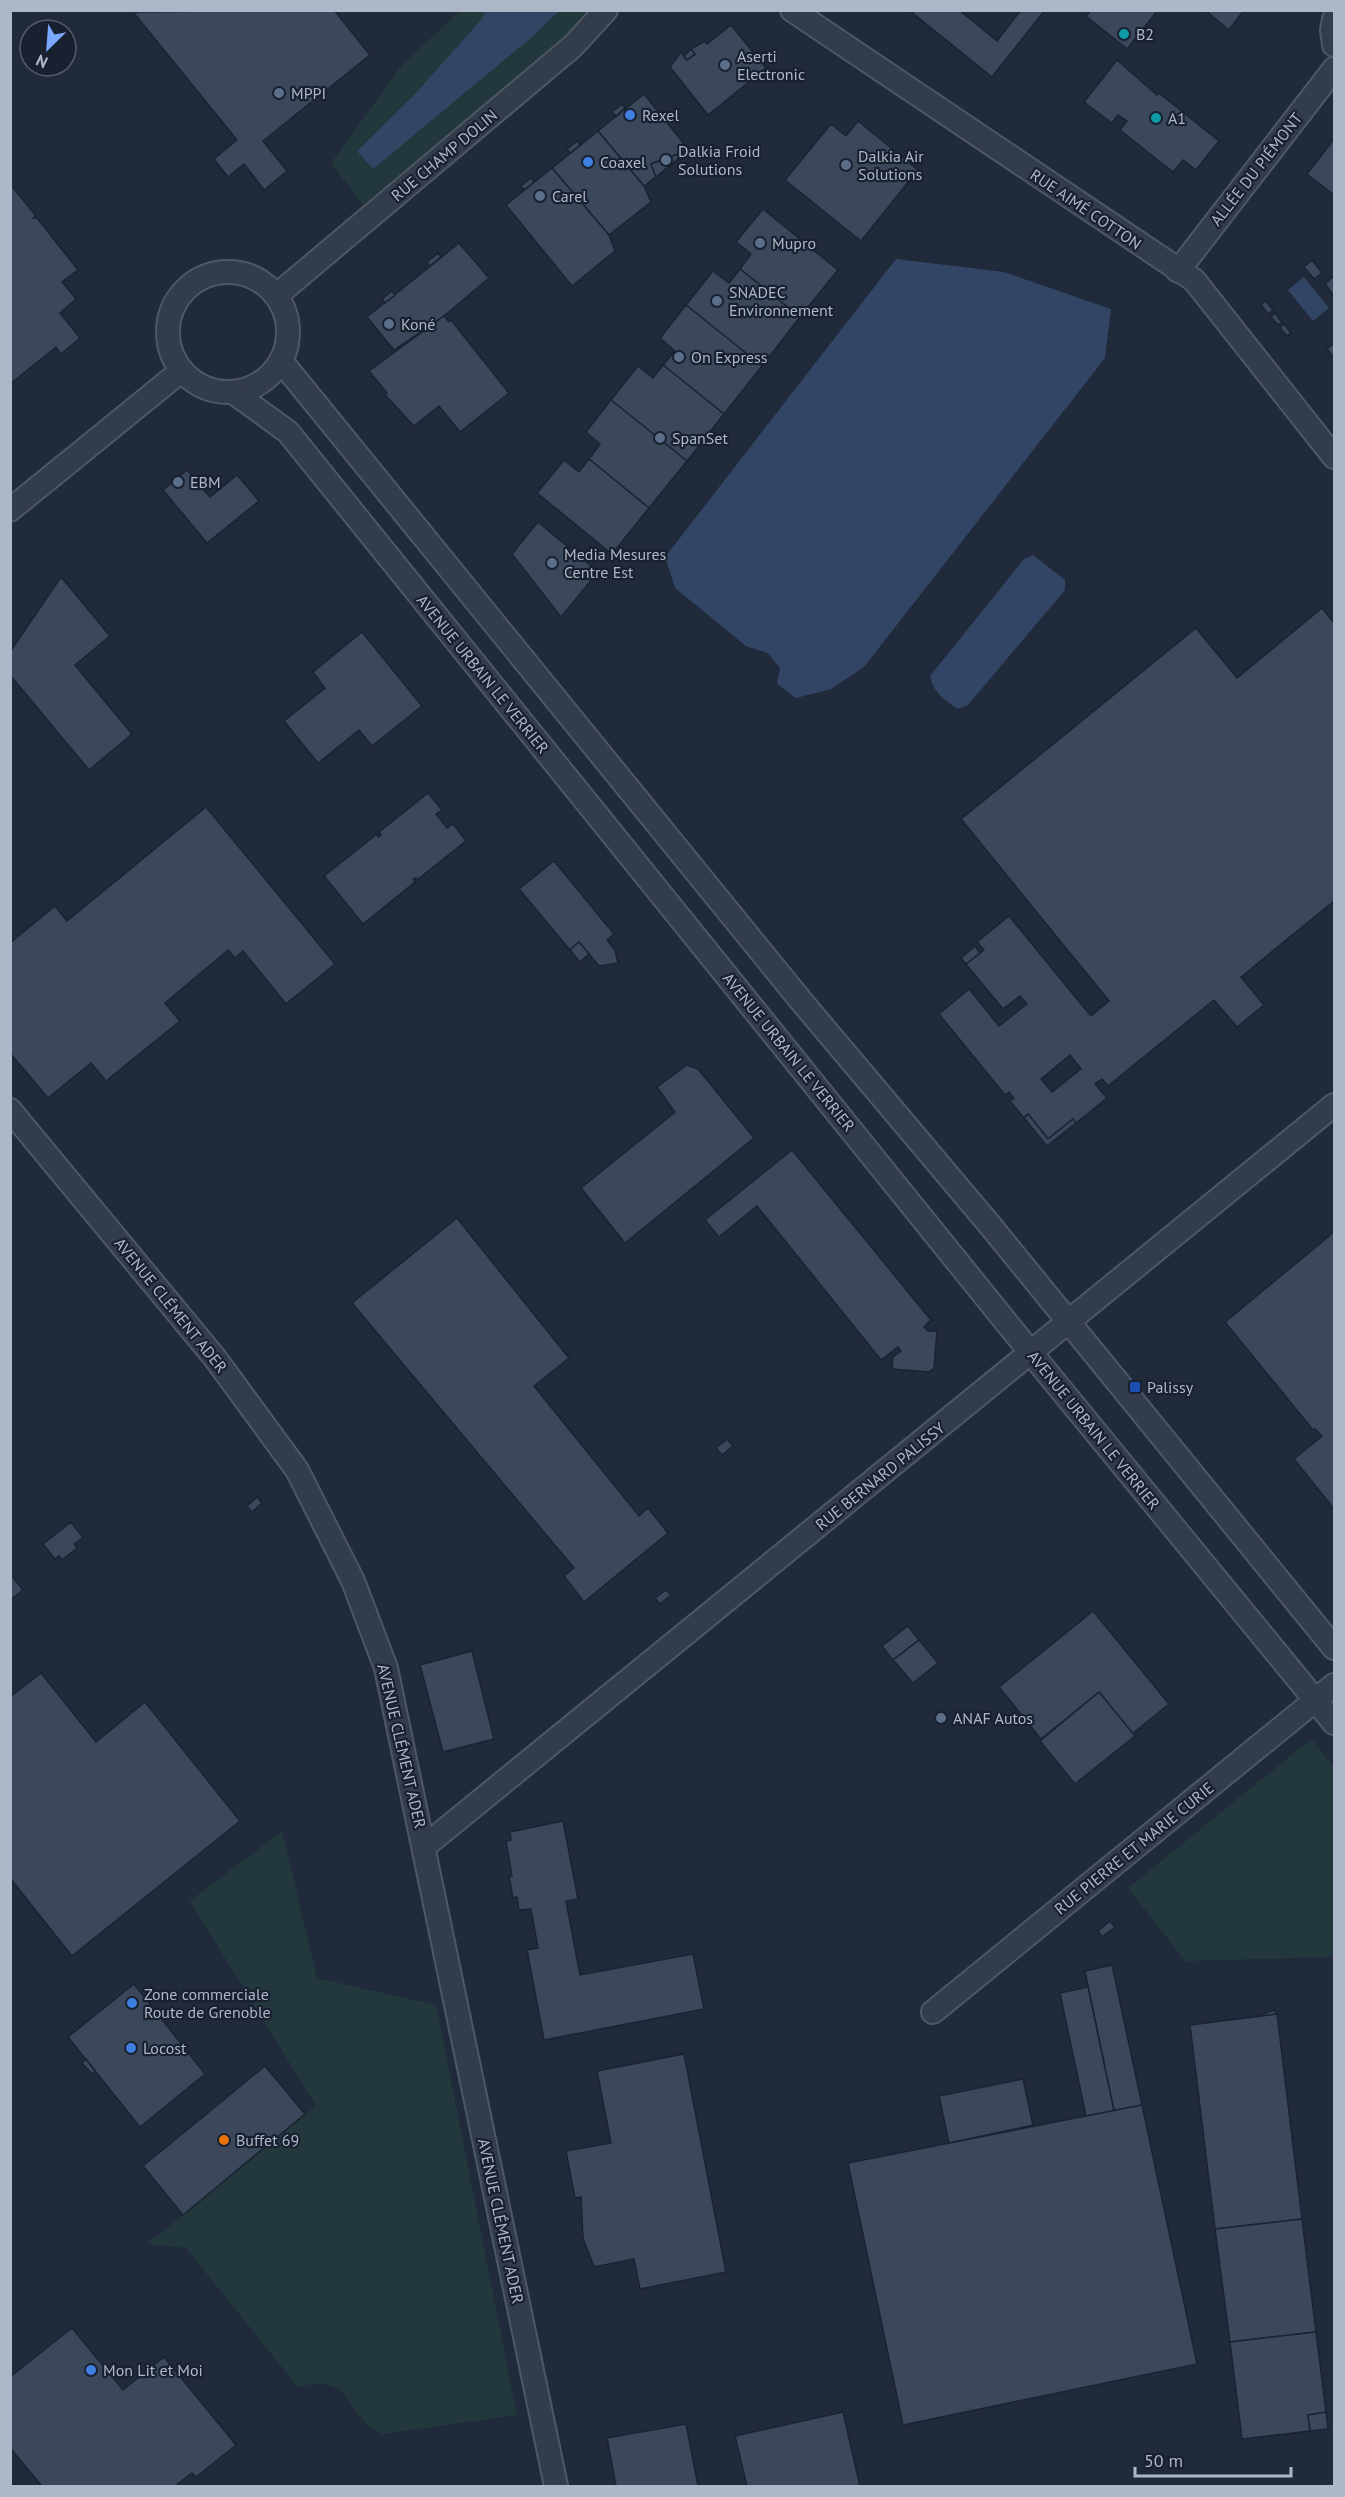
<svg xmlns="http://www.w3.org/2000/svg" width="1345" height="2497" font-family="'PT Sans',sans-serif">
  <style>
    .green { fill: #22383c }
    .water { fill: #324564 }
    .building { fill: #3b485b; stroke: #1b2332; stroke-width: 1.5; fill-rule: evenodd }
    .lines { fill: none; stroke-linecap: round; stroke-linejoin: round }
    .street-casing { stroke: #4e5766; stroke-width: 26 }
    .street { stroke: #333c4b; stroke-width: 22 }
    .culture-dot { fill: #0f9aa8; stroke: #192130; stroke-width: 2 }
    .service-dot { fill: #5c6f8a; stroke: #192130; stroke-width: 2 }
    .shop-dot { fill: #3f7fe0; stroke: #192130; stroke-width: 2 }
    .transit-dot { fill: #1a4fb4; stroke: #192130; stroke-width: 2 }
    .food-dot { fill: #e8710a; stroke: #192130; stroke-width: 2 }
    .labels { text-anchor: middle; stroke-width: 4.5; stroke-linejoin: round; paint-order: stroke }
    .poi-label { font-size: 16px; fill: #aeb7c7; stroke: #192130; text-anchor: start }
    .street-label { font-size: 16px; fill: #aeb7c7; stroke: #192130 }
  </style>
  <rect width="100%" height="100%" fill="#202a3b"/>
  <g class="green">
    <polygon points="460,11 589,11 548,55 363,205 331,163 402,65"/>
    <polygon points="1311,1739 1334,1767 1334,1957 1185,1961 1128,1888"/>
    <path d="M282,1831L317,1978L436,2005L517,2415L383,2434C343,2419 357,2371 298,2387L186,2248L147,2244L316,2106L190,1901Z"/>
  </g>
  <g class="water">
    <polygon points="486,11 559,11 532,37 373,169 357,151 415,94 480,21"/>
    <polygon points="896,259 1004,272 1111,309 1105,358 864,667 831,689 796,698 777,684 780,668 768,653 746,646 675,588 665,557"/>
    <polygon points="1304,277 1329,308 1313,321 1288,290"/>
    <path d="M1033,555L1065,580V590L968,705L958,709C944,700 933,692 930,676L1024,559Z"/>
  </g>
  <g class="building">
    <polygon points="334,10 370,55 263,141 287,171 264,190 244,164 228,177 214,159 237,140 133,12"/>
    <polygon points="909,10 959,10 997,41 1021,10 1045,10 992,77"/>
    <polygon points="1091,10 1158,10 1127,49 1086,16"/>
    <polygon points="1205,10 1244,10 1229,30"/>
    <polygon points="731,25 766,68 708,115 670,67 681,52 687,60 695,54 691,49 705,41 707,44"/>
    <polygon points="691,49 695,54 687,60 684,56"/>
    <polygon points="1117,60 1157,95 1159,93 1219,141 1196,170 1183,160 1173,172 1120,130 1127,121 1118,115 1112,123 1084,102"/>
    <polygon points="644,94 689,150 651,164 656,177 644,186 598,131"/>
    <polygon points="622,104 625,108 616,116 612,112"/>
    <polygon points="858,121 918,170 861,241 785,180 831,124 846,136"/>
    <polygon points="598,131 644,186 651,202 609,235 552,168"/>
    <polygon points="1334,139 1334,195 1307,174"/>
    <polygon points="577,141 580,145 570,153 567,149"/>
    <polygon points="689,150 656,177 651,164"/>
    <polygon points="552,168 609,235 615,251 572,286 506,205"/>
    <polygon points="531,178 534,182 524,190 521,186"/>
    <polygon points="10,184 36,216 33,218 37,218 78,270 62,282 76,299 60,313 80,338 61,354 56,347 10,384"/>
    <polygon points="763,209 838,270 800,317 740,269 751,254 736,242"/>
    <polygon points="459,243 489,278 444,316 394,350 367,317"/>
    <polygon points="438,253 441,257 430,266 427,262"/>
    <polygon points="1312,260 1322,273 1314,279 1304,267"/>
    <polygon points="740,269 800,317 762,366 686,305 713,271 729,283"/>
    <polygon points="1334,276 1334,296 1325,284"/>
    <polygon points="392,291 395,295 385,303 382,299"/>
    <polygon points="1266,301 1273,310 1268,314 1261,305"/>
    <polygon points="686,305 762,366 724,414 663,365 675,351 660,338"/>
    <polygon points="1275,313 1282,322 1278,325 1271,317"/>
    <polygon points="444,316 449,322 451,320 509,393 460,432 439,406 414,426 385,395 387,393 369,371"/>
    <polygon points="1284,324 1291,333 1287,336 1280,328"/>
    <polygon points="1334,343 1334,358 1327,349"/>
    <polygon points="663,365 724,414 687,461 611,400 638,366 653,378"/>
    <polygon points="611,400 687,461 649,508 589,459 600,444 586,432"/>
    <polygon points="589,459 649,508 612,554 537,493 564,460 579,472"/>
    <polygon points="187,470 210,497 237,475 259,501 207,543 163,490"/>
    <polygon points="538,522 598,572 561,617 512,554"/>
    <polygon points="61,577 110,636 75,665 132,734 89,770 10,675 10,652"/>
    <path d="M1322,608L1334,623V901L1241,977L1264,1005L1237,1027L1214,1000L1108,1086L1102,1079L1095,1084L1107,1098L1076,1123L1073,1119L1048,1139L1028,1114L1024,1118L1010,1101L1014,1098L1009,1092L1005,1095L939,1014L969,989L999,1026L1027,1004L1020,996L1003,1009L966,964L984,950L977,942L1009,916L1091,1016L1109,1001L961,819L1196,628L1237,678ZM1070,1055L1081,1069L1052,1092L1041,1079Z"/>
    <polygon points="362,632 422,706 372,746 359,730 318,763 284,721 325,688 313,672"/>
    <polygon points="428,793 442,810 436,814 447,828 453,824 466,841 417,880 416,878 413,879 415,882 363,924 324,876 377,834 378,837 381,835 379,832"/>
    <polygon points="206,807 335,964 286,1004 243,951 235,958 228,950 165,1003 180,1021 106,1081 91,1063 48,1098 10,1053 10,943 55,906 67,921"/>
    <polygon points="554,861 614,934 607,940 615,950 618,963 599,966 579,942 570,950 519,889"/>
    <polygon points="579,942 589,954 580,962 570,950"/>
    <polygon points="975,946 980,953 966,964 961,958"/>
    <polygon points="687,1065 698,1069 754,1138 625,1243 581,1188 675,1112 657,1087"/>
    <polygon points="1028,1114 1048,1139 1073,1119 1076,1123 1047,1146 1024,1118"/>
    <polygon points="792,1150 931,1320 924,1327 928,1331 937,1331 934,1368 929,1372 892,1369 893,1357 901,1351 898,1347 881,1360 757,1206 719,1237 705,1220"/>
    <polygon points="457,1218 569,1358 534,1386 639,1516 648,1508 668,1533 584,1602 564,1576 574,1568 352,1303"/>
    <polygon points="1334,1232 1334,1509 1294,1459 1322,1436 1315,1429 1313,1430 1225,1322"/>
    <polygon points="727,1439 733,1446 722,1455 716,1448"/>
    <polygon points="257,1497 262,1503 252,1512 247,1506"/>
    <polygon points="71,1522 83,1538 74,1544 77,1548 62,1560 59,1556 55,1559 43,1544"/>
    <polygon points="10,1574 23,1590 10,1600"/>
    <polygon points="666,1590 671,1595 660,1604 655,1598"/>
    <polygon points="1093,1611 1169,1704 1132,1734 1099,1692 1041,1739 999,1687"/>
    <polygon points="908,1626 919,1640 893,1660 882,1646"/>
    <polygon points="919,1640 938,1663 913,1683 893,1660"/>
    <polygon points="472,1651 494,1739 443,1752 420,1665"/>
    <polygon points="41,1673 96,1742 145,1702 240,1821 72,1956 10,1878 10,1697"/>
    <polygon points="1099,1692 1135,1736 1075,1784 1040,1741"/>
    <polygon points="563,1821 578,1899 566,1901 580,1975 693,1954 704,2009 544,2040 527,1950 538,1948 531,1909 519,1910 517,1897 513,1898 509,1876 512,1876 506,1841 511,1840 510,1832"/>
    <polygon points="1110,1921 1115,1927 1102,1937 1098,1931"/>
    <polygon points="1112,1965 1142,2105 1114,2111 1085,1971"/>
    <polygon points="134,1984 205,2074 140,2127 68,2037"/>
    <polygon points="1088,1987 1114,2111 1086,2116 1060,1993"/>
    <polygon points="1274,2010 1277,2014 1256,2017"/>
    <polygon points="1277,2014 1302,2219 1215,2229 1190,2025"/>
    <polygon points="684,2054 726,2272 640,2289 634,2259 594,2267 583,2238 581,2197 575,2198 566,2151 611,2143 597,2071"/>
    <polygon points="86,2059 95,2071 92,2074 82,2063"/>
    <polygon points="265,2066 305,2114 183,2215 143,2166"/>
    <polygon points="1023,2079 1033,2125 949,2143 939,2096"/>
    <polygon points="1142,2105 1197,2364 903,2425 848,2163"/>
    <polygon points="1302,2219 1316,2332 1230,2342 1215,2229"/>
    <polygon points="72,2328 123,2390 164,2357 236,2445 196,2477 192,2473 175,2486 42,2486 10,2448 10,2377"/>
    <polygon points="1316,2332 1326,2412 1308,2415 1310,2431 1242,2439 1230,2342"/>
    <polygon points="843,2412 860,2486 747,2486 735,2436"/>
    <polygon points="1326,2412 1328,2429 1310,2431 1308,2415"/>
    <polygon points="686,2424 698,2486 616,2486 607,2438"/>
  </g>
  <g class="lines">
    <defs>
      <g id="street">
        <polyline points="792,10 1194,280 1334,457"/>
        <polyline points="1334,19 1332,30 1334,45"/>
        <polyline points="1178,271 1334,69"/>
        <circle cx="228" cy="332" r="60"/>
        <polyline points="277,295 573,46 606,10"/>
        <polyline points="281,361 802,1002 989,1224 1334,1648"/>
        <polyline points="233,392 288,432 1031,1353 1334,1723"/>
        <polyline points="10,510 181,371"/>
        <polyline points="10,1110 215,1358 297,1470 353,1581 386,1668 556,2486"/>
        <polyline points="425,1846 1334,1105"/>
        <polyline points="933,2012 1334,1685"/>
      </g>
    </defs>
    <use href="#street" class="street-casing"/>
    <use href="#street" class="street"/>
  </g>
  <g class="culture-dot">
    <circle cx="1124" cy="34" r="6"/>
    <circle cx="1156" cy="118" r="6"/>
  </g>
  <g class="service-dot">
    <circle cx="725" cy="65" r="6"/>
    <circle cx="279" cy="93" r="6"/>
    <circle cx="666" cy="160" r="6"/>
    <circle cx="846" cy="165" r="6"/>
    <circle cx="540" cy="196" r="6"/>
    <circle cx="760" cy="243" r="6"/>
    <circle cx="717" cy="301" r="6"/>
    <circle cx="389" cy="324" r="6"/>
    <circle cx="679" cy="357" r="6"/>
    <circle cx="660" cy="438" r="6"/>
    <circle cx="178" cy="482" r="6"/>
    <circle cx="552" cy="563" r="6"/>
    <circle cx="941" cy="1718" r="6"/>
  </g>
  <g class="shop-dot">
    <circle cx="630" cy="115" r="6"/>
    <circle cx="588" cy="162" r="6"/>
    <circle cx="132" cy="2003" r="6"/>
    <circle cx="131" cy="2048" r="6"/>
    <circle cx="91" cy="2370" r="6"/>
  </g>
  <rect class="transit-dot" x="1129" y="1381" width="12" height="12" rx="3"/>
  <circle class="food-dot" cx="224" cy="2140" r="6"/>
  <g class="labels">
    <g class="poi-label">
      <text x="1136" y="40">B2</text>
      <text x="737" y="62">Aserti<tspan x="737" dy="18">Electronic</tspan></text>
      <text x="291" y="99">MPPI</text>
      <text x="642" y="121">Rexel</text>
      <text x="1168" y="124">A1</text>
      <text x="678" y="157">Dalkia Froid<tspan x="678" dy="18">Solutions</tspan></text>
      <text x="858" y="162">Dalkia Air<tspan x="858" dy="18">Solutions</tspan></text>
      <text x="600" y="168">Coaxel</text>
      <text x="552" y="202">Carel</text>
      <text x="772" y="249">Mupro</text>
      <text x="729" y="298">SNADEC<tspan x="729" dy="18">Environnement</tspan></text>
      <text x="401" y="330">Koné</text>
      <text x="691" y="363">On Express</text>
      <text x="672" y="444">SpanSet</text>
      <text x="190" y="488">EBM</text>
      <text x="564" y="560">Media Mesures<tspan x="564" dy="18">Centre Est</tspan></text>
      <text x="1147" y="1393">Palissy</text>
      <text x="953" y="1724">ANAF Autos</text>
      <text x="144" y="2000">Zone commerciale<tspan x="144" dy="18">Route de Grenoble</tspan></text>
      <text x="143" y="2054">Locost</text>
      <text x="236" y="2146">Buffet 69</text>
      <text x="103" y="2376">Mon Lit et Moi</text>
    </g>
    <g class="street-label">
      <text transform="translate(444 155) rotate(-40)" y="6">RUE CHAMP DOLIN</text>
      <text transform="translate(1256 169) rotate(-52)" y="6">ALLÉE DU PIÉMONT</text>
      <text transform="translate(1086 209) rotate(34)" y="6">RUE AIMÉ COTTON</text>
      <text transform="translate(483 674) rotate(51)" y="6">AVENUE URBAIN LE VERRIER</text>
      <text transform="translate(789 1052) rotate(51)" y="6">AVENUE URBAIN LE VERRIER</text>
      <text transform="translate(171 1305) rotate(51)" y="6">AVENUE CLÉMENT ADER</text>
      <text transform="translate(1094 1430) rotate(51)" y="6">AVENUE URBAIN LE VERRIER</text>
      <text transform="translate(880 1476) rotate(-39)" y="6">RUE BERNARD PALISSY</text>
      <text transform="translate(402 1746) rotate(77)" y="6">AVENUE CLÉMENT ADER</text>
      <text transform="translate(1134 1848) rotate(-39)" y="6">RUE PIERRE ET MARIE CURIE</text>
      <text transform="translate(501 2221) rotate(78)" y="6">AVENUE CLÉMENT ADER</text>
    </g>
  </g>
  <rect width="1345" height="2497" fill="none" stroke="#aeb7c7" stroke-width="24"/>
  <g transform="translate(48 48) rotate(205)"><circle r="28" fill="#192130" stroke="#555d6c" stroke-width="1.5"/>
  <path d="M0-4.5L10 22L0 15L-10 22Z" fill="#7ba8ff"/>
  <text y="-9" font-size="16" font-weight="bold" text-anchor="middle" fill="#aeb7c7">N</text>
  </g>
  <path d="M1135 2467v9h156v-9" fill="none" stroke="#aeb7c7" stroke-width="3"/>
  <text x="1144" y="2467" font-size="18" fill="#aeb7c7" stroke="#192130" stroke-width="4.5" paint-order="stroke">50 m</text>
</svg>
